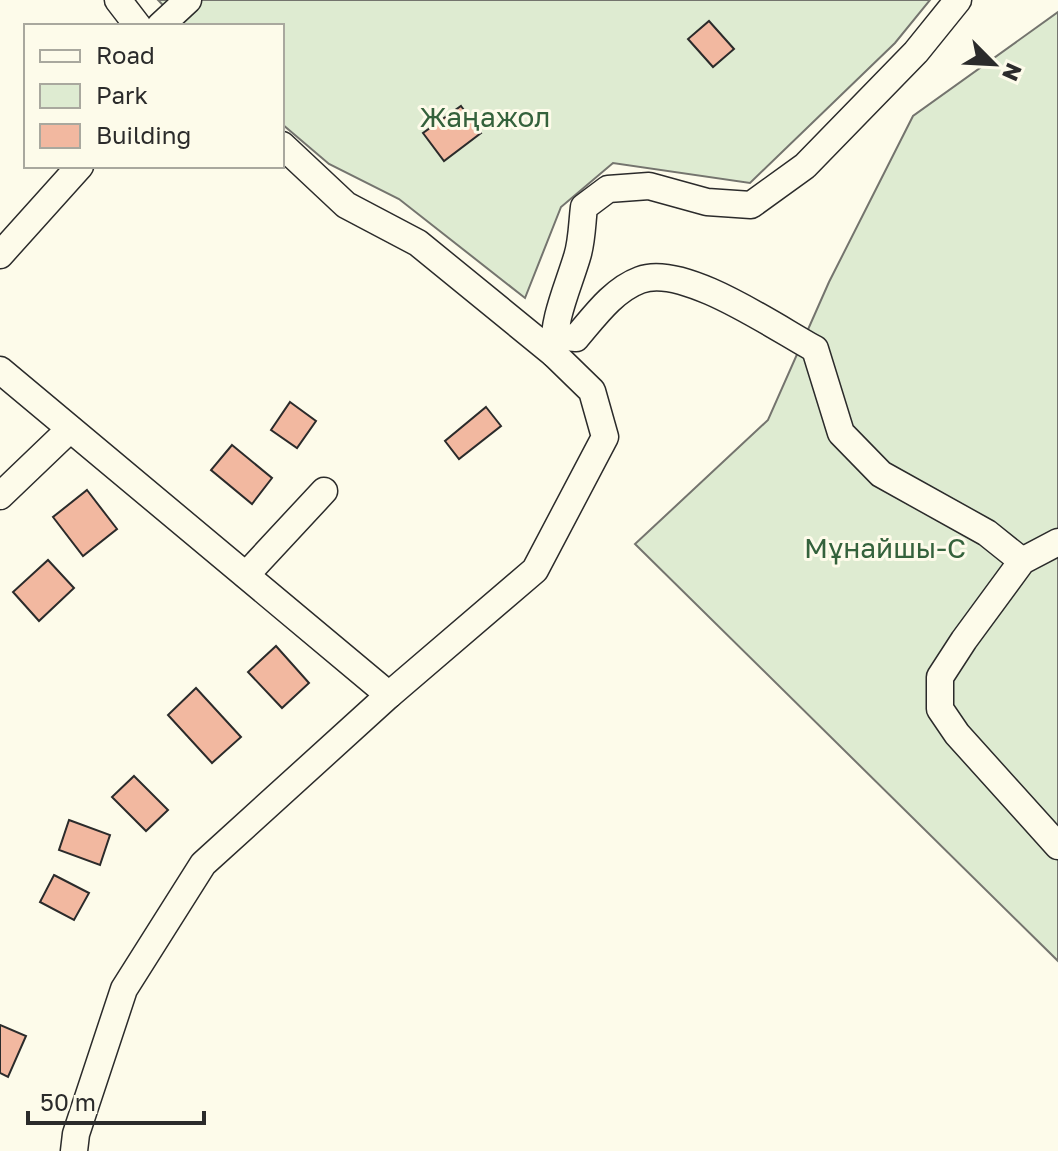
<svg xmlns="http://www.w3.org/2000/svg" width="1058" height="1151" font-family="'Golos Text',sans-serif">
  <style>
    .green { fill: #deebd1; stroke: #74746e; stroke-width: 2 }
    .building { fill: #f2b8a0; stroke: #2b2b2b; stroke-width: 2 }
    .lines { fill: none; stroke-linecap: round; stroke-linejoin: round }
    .minor-casing { stroke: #2b2b2b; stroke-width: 29 }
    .minor { stroke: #fdfbea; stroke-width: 26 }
    .labels { text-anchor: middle; stroke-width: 6; stroke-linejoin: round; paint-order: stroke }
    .park-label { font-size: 28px; fill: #34623c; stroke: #fdfbea }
  </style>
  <rect width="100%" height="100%" fill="#fdfbea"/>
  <g class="green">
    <polygon points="158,0 930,0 895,43 750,183 613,163 561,207 525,298 399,199 329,164 282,124 282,26 183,26"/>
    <polygon points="1058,12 1058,961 635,544 768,420 829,282 913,116"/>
  </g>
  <g class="building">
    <polygon points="709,21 734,49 713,67 688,39"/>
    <polygon points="461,106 481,133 444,161 423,133"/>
    <polygon points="290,402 316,421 297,448 271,430"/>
    <polygon points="486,407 501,426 459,459 445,441"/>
    <polygon points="232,445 272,478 252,504 211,470"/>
    <polygon points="87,490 117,529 83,556 53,517"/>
    <polygon points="48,560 74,588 39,621 13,592"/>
    <polygon points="276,646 309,683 282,708 248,672"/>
    <polygon points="196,688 241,737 212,763 168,715"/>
    <polygon points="134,776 168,810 146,831 112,797"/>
    <polygon points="69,820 110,835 100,865 59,850"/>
    <polygon points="54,875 89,893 74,920 40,902"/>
    <polygon points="0,1025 26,1036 8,1077 0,1073"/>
  </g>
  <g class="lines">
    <defs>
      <g id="minor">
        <polyline points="118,0 138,26"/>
        <polyline points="160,26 188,0"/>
        <polyline points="0,255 80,166"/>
        <path d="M553,336L576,338C594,317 613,290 640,280C683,263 776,328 815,349L841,433L881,474L987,533L1022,561"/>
        <path d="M554,354C553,318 567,290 577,257C582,242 582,223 584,207L608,189L649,186L707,202L751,205L805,166L916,52L958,0"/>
        <polyline points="0,370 389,695"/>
        <polyline points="0,496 70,429"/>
        <polyline points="1058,542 1022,561 964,640 940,677 940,709 957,734 1058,846"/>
        <polyline points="246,575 324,491"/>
        <polyline points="74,1151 76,1134 124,989 203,864 389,695 535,570 605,437 592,391 554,354 418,243 346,205 282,145"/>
      </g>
    </defs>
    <use href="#minor" class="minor-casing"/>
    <use href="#minor" class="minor"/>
  </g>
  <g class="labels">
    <g class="park-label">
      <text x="485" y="127">Жаңажол</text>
      <text x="885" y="558">Мұнайшы-С</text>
    </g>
  </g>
  <rect x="24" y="24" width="260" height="144" fill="#fdfbea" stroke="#a9a89e" stroke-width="2"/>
  <rect x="40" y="50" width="40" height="12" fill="#fdfbea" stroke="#a9a89e" stroke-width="2"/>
  <text x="96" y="64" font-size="24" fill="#2b2b2b">Road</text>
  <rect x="40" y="84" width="40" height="24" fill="#deebd1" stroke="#a9a89e" stroke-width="2"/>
  <text x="96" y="104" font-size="24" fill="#2b2b2b">Park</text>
  <rect x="40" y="124" width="40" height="24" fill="#f2b8a0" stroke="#a9a89e" stroke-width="2"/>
  <text x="96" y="144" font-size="24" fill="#2b2b2b">Building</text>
  <g transform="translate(994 64) rotate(114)" stroke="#fdfbea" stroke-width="6" paint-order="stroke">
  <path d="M0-6L14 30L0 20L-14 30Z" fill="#2b2b2b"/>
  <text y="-12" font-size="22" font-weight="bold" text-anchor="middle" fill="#2b2b2b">N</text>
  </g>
  <path d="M28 1111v12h176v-12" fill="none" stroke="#2b2b2b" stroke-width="4"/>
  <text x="40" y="1111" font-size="24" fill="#2b2b2b" stroke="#fdfbea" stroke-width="6" paint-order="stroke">50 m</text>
</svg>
